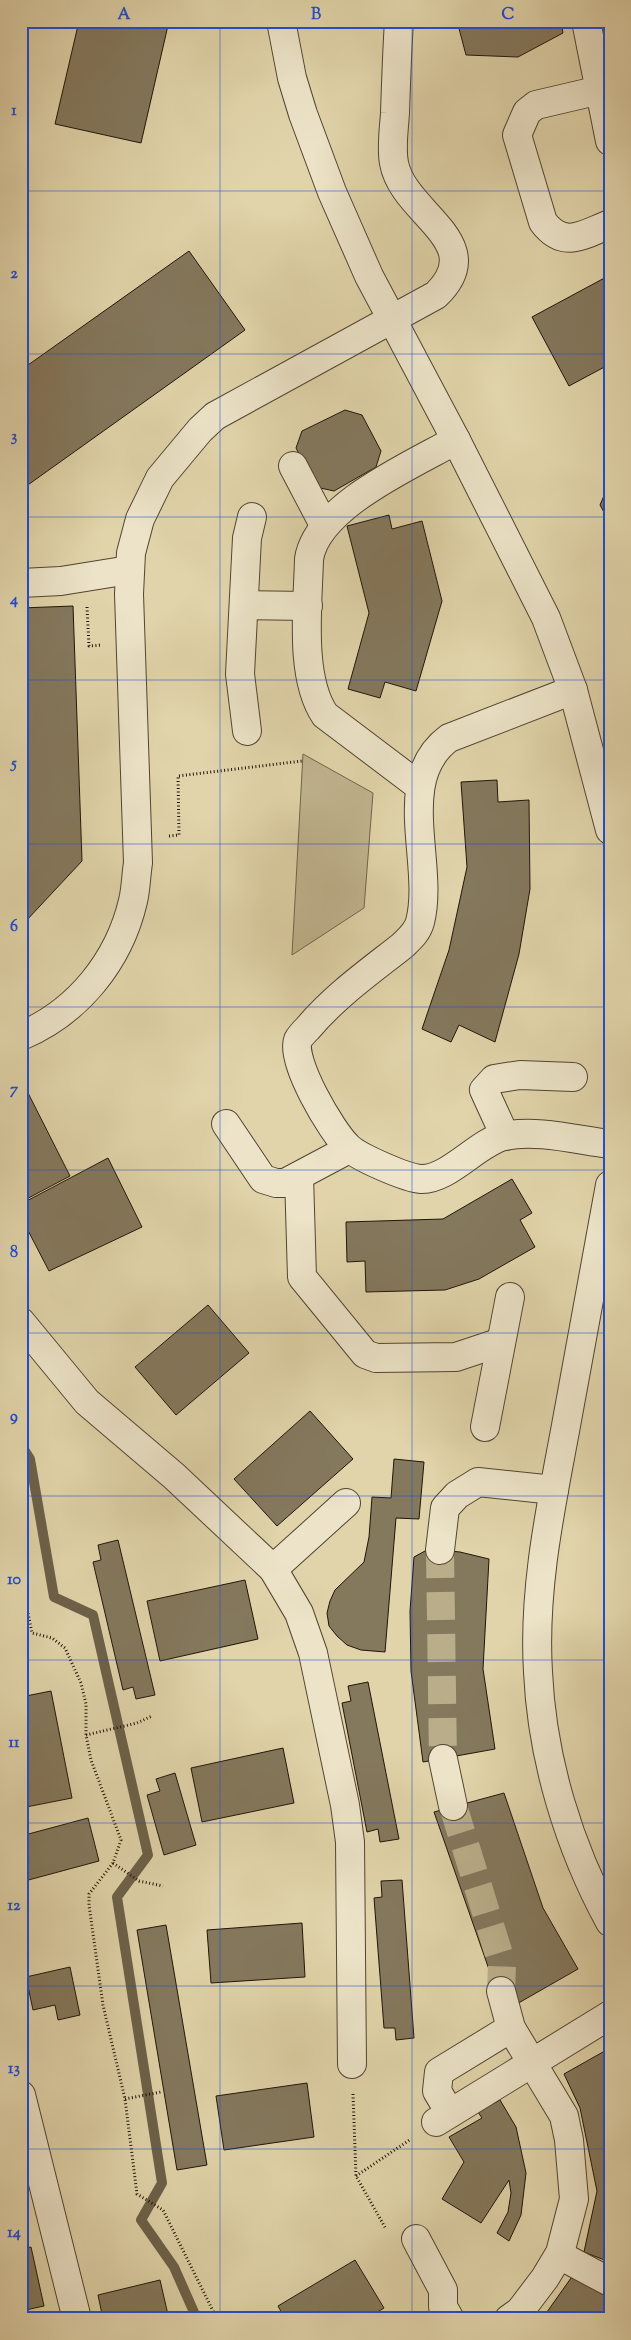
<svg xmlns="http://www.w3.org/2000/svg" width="631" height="2340" font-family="'Sorts Mill Goudy',serif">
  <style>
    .green { fill: #c0b48f; stroke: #70644c }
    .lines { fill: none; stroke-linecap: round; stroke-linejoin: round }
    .stream { stroke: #6c6149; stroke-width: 10 }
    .building { fill: #84785d; stroke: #201509 }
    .minor-tunnel { stroke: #baae8a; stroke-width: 28; stroke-dasharray: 28 14; stroke-linecap: butt }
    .minor-casing { stroke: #504531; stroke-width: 30 }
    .path { stroke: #201509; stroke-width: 3; stroke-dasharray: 1 2.5; stroke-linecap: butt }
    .minor { stroke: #ece3c8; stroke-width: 28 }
    .grid { fill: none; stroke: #1d4ed8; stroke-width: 1; stroke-opacity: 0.55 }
    .neatline { fill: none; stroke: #1d4ed8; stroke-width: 2 }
    .grid-label { font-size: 16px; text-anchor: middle; font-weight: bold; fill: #1d4ed8 }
  </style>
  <rect width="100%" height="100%" fill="#e1d4aa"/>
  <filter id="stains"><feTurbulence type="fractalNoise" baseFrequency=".004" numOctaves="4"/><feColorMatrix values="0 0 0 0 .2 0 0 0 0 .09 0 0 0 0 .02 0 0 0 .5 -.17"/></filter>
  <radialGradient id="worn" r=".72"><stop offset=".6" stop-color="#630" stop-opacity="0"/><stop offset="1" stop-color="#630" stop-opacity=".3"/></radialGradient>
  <polygon class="green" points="303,754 373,793 364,908 292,955"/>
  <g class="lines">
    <polyline class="stream" points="21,1445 30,1459 54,1597 93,1615 148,1855 117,1897 162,2183 141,2220 174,2267 197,2319"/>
  </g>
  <g class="building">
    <polygon points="79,21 169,21 141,143 55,124"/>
    <polygon points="457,21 561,21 563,33 518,57 466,55"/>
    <polygon points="189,251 245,330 25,487 21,486 21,370"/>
    <polygon points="610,275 610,364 569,386 532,317"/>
    <polygon points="345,410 362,415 381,451 376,467 334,491 316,487 296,448 302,431"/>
    <polygon points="610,489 610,523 600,505 606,491"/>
    <polygon points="389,515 392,529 422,521 442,601 416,691 385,682 380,698 348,689 369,613 347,526"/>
    <polygon points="73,606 82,861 25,922 21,923 21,608"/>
    <polygon points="497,780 498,802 529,800 530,889 519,954 495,1042 459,1025 451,1042 422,1029 449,950 467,867 461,782"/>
    <polygon points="24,1085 70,1176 21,1202 21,1086"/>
    <polygon points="108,1158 142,1227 49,1271 21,1217 21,1204"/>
    <polygon points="512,1179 532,1213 520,1220 535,1247 479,1279 445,1290 366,1292 365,1261 347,1262 346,1222 443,1219"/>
    <polygon points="208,1305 249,1353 176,1415 135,1367"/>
    <polygon points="310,1411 353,1459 277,1526 234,1479"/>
    <polygon points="394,1459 424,1462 419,1519 396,1518 385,1652 361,1650 347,1645 337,1636 329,1626 327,1613 330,1601 335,1590 364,1562 369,1537 372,1497 391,1498"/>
    <polygon points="118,1540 155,1695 136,1699 133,1687 123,1690 93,1562 101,1560 98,1545"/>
    <polygon points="440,1550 460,1552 489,1559 483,1669 495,1749 423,1762 411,1671 410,1611 414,1557 425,1551"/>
    <polygon points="245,1580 258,1639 160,1661 147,1601"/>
    <polygon points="368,1682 399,1839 380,1842 378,1829 367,1832 342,1703 351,1701 348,1686"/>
    <polygon points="51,1691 72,1798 21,1808 21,1697"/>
    <polygon points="283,1748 294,1803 202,1822 191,1768"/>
    <polygon points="175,1773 196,1845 164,1855 147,1795 160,1791 156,1779"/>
    <polygon points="504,1793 543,1908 578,1969 515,2005 509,2004 492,1978 434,1812"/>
    <polygon points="88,1818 99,1861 21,1882 21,1836"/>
    <polygon points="402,1880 414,2038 396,2040 395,2028 384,2028 374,1898 382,1897 381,1881"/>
    <polygon points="302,1923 305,1977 211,1983 207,1930"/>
    <polygon points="166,1925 207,2165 177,2170 137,1930"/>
    <polygon points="70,1967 80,2015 58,2020 55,2005 33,2010 26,1977"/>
    <polygon points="610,2048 610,2319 542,2319 576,2271 595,2286 607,2261 584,2252 597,2191 580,2108 564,2074"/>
    <polygon points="307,2083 314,2137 224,2150 216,2096"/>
    <polygon points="500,2100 516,2127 526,2173 521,2215 509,2241 497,2233 508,2212 511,2193 509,2180 481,2223 442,2199 464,2162 449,2137 482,2118 478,2112"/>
    <polygon points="31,2247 44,2306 21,2311 21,2249"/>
    <polygon points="355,2260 384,2308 366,2319 285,2319 278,2306"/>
    <polygon points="160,2280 169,2319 103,2319 98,2295"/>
  </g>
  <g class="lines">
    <g class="minor-tunnel">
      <polyline points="440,1550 443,1759"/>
      <polyline points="453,1806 502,1964 501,1991"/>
    </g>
    <defs>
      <g id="minor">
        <polyline points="281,21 292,78 303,114 332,192 369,276 456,440 546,618 573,690 610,830"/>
        <polyline points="586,21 610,141"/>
        <path d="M600,90L536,105L527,112L517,135L543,222C564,250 584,234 610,224"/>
        <polyline points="293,466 324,525"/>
        <polyline points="21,583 61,581 129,570"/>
        <polyline points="244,605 308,606"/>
        <path d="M573,690L449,738C393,779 435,864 420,922C417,933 409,939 402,946C369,972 335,996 308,1028C305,1031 300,1036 298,1040C290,1061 332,1132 348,1147C358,1157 406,1178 421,1179C448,1180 477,1143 504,1136C537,1129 577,1140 610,1144"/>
        <polyline points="247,731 240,674 247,538 252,517"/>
        <path d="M419,786L325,715C299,677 308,604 309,559C317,506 412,465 456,440"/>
        <path d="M21,1036C78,1012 119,961 133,901C136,889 136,875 138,863L129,594L131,553L140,519L160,478L200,430L215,416L436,295C491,242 403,214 394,163C391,148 394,129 395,113C396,83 397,52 399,21"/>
        <polyline points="226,1124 263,1179 276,1183 285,1183 349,1149"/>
        <polyline points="505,1136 484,1090 494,1079 520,1075 573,1077"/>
        <polyline points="299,1176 302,1277 365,1354 376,1358 456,1357 501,1342"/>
        <path d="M610,1185C595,1267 580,1349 565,1431C550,1511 533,1591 538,1672C542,1759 569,1847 610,1922"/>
        <polyline points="21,1322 87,1402 174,1476 273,1569 299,1613 313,1653 345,1805 350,1842 352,2064"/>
        <polyline points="485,1427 510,1297"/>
        <polyline points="440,1550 445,1508 457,1495 478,1482 554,1490"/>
        <polyline points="273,1569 346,1503"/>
        <polyline points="443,1759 453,1806"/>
        <polyline points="501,1991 511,2028 564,2116 569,2140 574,2199 560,2253 545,2278 520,2311 509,2319"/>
        <polyline points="21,2095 77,2319"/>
        <polyline points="450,2113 437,2091 439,2072 511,2028"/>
        <polyline points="436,2122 610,2015"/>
        <polyline points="416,2239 443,2290 443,2307 450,2319"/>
        <polyline points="563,2257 610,2282"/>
      </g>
    </defs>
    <use href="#minor" class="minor-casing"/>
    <g class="path">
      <polyline points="87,607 89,646 101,645"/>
      <polyline points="169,836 179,835 178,776 302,761"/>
      <polyline points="21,1579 32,1633 52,1638 65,1648 81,1683 86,1704 86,1735 91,1760 121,1840 113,1863 89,1894 89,1905 103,2005 125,2099 137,2194 163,2210 217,2319"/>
      <polyline points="86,1735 137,1723 152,1716"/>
      <polyline points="113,1863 139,1881 163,1886"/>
      <polyline points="353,2094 356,2176 386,2229"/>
      <polyline points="125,2099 161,2092"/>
      <polyline points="356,2176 411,2139"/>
    </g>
    <use href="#minor" class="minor"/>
  </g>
  <path class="grid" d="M220,21V2319M412,21V2319M21,191H610M21,354H610M21,517H610M21,680H610M21,844H610M21,1007H610M21,1170H610M21,1333H610M21,1496H610M21,1660H610M21,1823H610M21,1986H610M21,2149H610"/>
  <rect width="631" height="2340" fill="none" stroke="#e1d4aa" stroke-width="55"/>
  <rect x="28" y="28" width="576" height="2284" class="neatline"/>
  <g class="grid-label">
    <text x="124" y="19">A</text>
    <text x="316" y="19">B</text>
    <text x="508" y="19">C</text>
    <text x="14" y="115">1</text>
    <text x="14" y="278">2</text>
    <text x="14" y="441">3</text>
    <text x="14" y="604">4</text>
    <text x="14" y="768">5</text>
    <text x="14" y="931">6</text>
    <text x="14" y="1094">7</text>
    <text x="14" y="1257">8</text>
    <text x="14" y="1421">9</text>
    <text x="14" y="1584">10</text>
    <text x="14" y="1747">11</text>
    <text x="14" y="1910">12</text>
    <text x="14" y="2073">13</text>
    <text x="14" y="2237">14</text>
  </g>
  <rect width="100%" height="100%" filter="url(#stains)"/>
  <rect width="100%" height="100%" fill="url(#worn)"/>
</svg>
